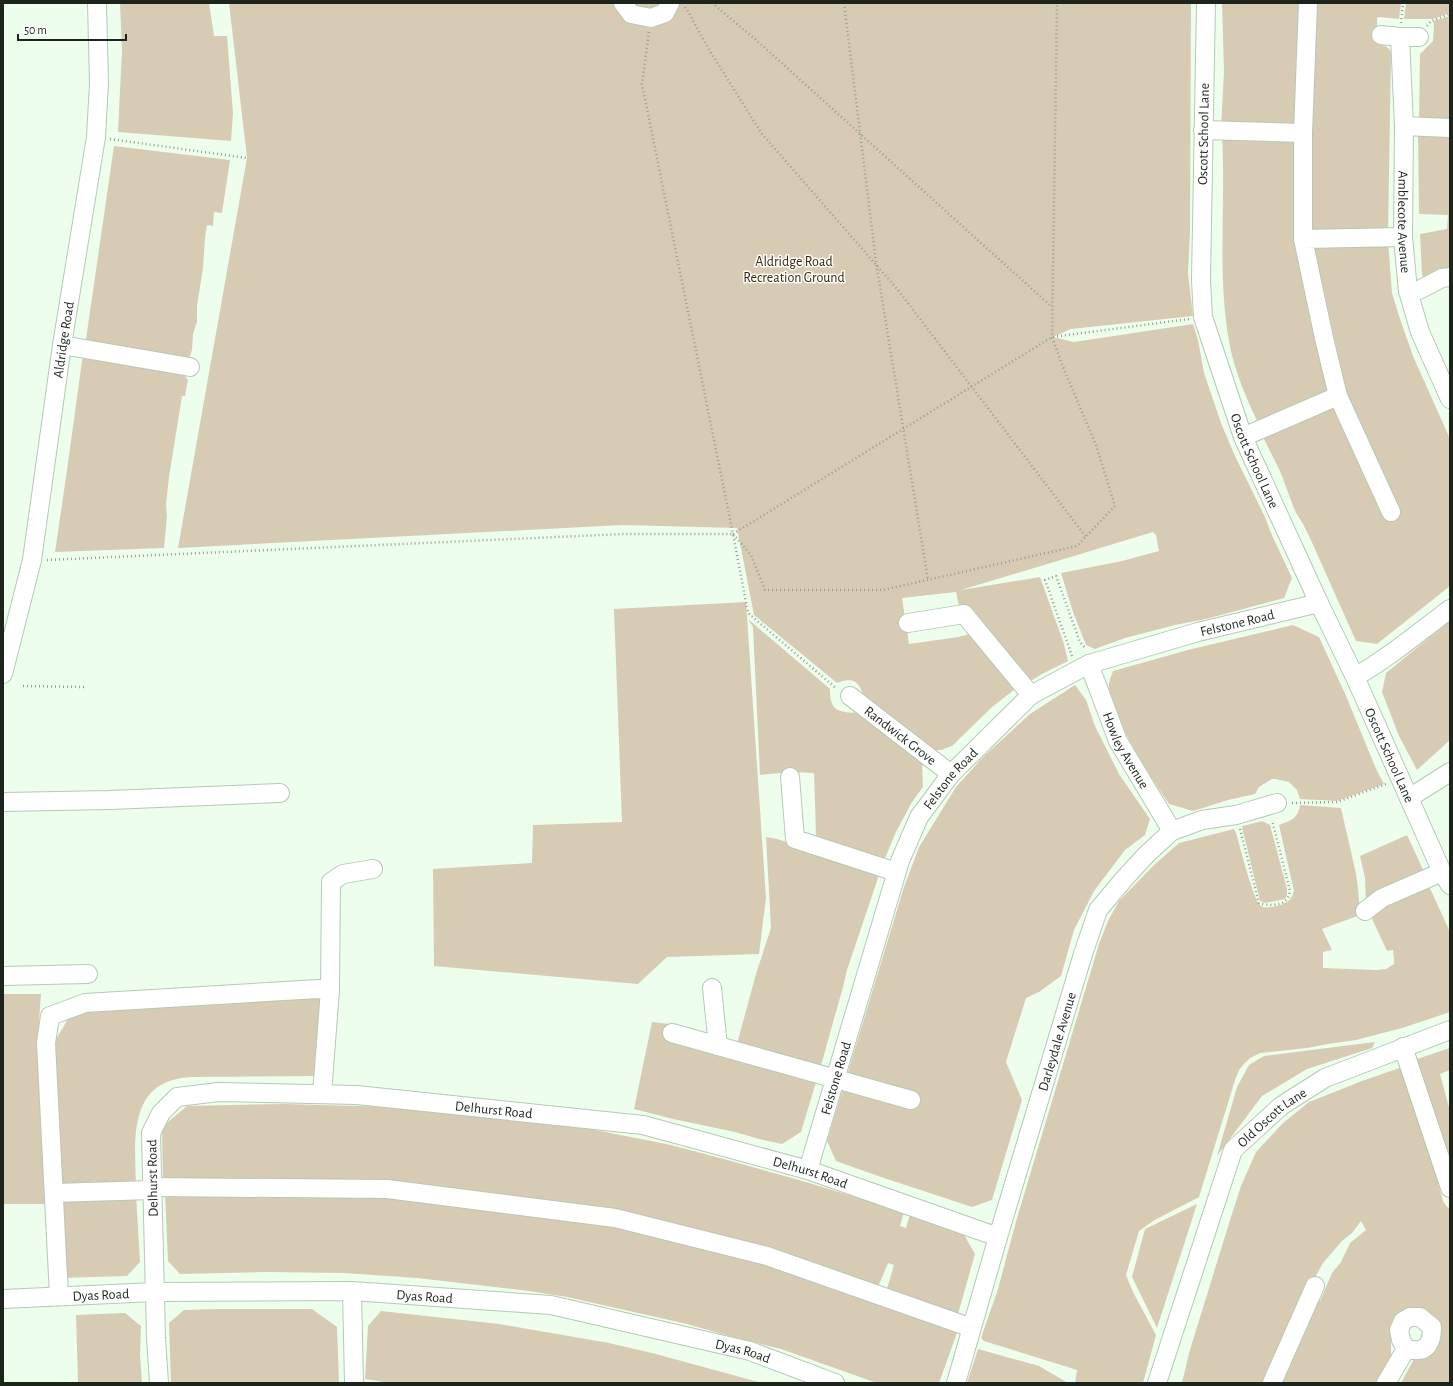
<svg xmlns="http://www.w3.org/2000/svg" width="1453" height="1386" font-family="'Alegreya Sans',sans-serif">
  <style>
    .green { fill: #d8cbb4 }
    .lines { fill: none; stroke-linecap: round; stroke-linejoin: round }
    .minor-casing { stroke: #b5c9b5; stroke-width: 20 }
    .path { stroke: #93a093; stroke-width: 2.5; stroke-dasharray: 1 3; stroke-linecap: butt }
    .minor { stroke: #fff; stroke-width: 18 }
    .labels { text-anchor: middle; stroke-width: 3; stroke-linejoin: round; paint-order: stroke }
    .street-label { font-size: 14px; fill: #1c241c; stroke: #fff }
    .park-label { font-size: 14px; fill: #38280a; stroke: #fff }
  </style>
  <rect width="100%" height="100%" fill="#edfeed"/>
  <g class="green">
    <polygon points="120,3 209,3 214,36 227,36 233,113 231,141 118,132 122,50"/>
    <path d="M229,3H1191L1190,233L1188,273L1193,316L1071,329L1053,337L1074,342L1193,324L1198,340L1204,373L1221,423L1234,454L1265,517L1271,533L1292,578L1284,598L1206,619L1175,625L1125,638L1095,649L1086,645L1073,612L1061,573L1122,561L1159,551L1156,535L1153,532L961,590L1040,577L1064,644L1068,661L1042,674L1029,682L964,605L959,606L956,592L902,598L909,644L958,637L974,633L1019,686L992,707L952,746L941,750H929L864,701C861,683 855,676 837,683L754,615L737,528L622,525L178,548L247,158Z"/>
    <polygon points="1222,3 1300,3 1299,114 1292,129 1221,128 1224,71"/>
    <path d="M1312,3H1401L1399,19L1379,17L1377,18C1378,27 1375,35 1377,44C1383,45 1388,46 1391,52L1388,234H1309Z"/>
    <polygon points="1406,3 1450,3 1450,13 1433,19 1404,19"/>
    <polygon points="1450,16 1450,125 1419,124 1420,54 1433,41 1434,26 1433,21"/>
    <polygon points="1450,131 1450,272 1424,279 1422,274 1420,234 1447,229 1448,215 1419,214 1418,132"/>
    <path d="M1222,135H1293L1330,390L1260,427C1247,400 1234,371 1229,341C1217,273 1226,204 1222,135Z"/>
    <polygon points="114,146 230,160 222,213 214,212 213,226 207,225 205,238 203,268 197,306 197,322 193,334 192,350 188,361 85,346"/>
    <polygon points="1388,240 1392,293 1400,319 1413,356 1450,439 1450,586 1377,644 1356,641 1310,538 1303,524 1295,511 1280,471 1262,435 1348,401 1313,243"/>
    <polygon points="83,354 178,367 188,380 185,396 182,396 169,477 166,505 167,516 164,548 55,552 66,477"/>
    <polygon points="746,602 766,898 759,954 667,957 638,984 434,966 433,869 532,863 533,825 622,822 614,609"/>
    <path d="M748,619L830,689C830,712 838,712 858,713L922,760L923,787L912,802L896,832L883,863L819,844L816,835L814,773L790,772L760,775L753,627Z"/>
    <polygon points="1450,621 1450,740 1417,770 1399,736 1382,692 1386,673"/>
    <path d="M1293,625L1319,637L1346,696L1377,771L1384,784L1337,801L1300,799L1297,790L1289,782L1276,779H1272L1259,787L1255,794L1228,800L1193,811L1169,804C1149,774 1116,725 1109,689C1108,683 1111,677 1113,671L1188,650Z"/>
    <polygon points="1075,685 1086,700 1095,726 1119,774 1150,819 1145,835 1125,850 1094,891 1074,930 1061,976 1039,992 1026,998 1006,1062 1022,1100 992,1200 972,1207 878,1176 836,1161 827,1141 904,887 919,847 956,787 983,757 1018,725 1030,714"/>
    <path d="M1300,805L1341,808C1345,827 1350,846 1354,865C1358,881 1359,898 1360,915L1322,929L1332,950L1323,952V968L1377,970L1386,969L1394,964V959L1393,950L1387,951L1373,921L1371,913L1428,884L1450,932V1012L1402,1028L1356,1040L1328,1044L1307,1048L1260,1053L1250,1058L1243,1065L1239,1070L1235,1080L1199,1197L1153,1221L1139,1231L1126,1275L1133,1292L1156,1335L1143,1383H1075L1077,1370L984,1341L981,1338L998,1289L1017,1218L1099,944L1108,921L1119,901L1153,866L1179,843L1234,829L1236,833C1240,845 1253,901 1261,906C1266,909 1272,907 1277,906C1287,903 1291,901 1294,891L1279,825C1290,821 1298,819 1300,805Z"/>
    <polygon points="1262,821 1270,825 1287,889 1287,895 1285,899 1265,903 1260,901 1242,827 1243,826"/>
    <polygon points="1407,835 1426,876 1366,904 1365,878 1360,856"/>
    <polygon points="766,837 777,839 880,872 847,970 843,987 820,1069 737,1044 756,974 771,928"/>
    <path d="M320,993L319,1076L193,1077C127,1079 135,1139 136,1187H61L53,1044L68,1019L81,1009L229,1000L266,1002V999H306Z"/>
    <polygon points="3,994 41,994 39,1021 41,1039 47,1204 3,1204"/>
    <polygon points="652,1022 669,1024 666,1038 817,1079 801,1132 782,1144 759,1139 735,1132 673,1119 634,1109"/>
    <polygon points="1375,1042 1372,1048 1307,1069 1262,1096 1217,1156 1237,1087 1249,1065 1264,1056"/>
    <polygon points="1450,1048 1450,1070 1440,1074 1450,1111 1450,1171 1411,1061"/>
    <polygon points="1405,1066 1437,1157 1436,1175 1443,1201 1447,1207 1450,1208 1450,1383 1401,1383 1414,1359 1421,1357 1429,1316 1391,1338 1391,1354 1393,1359 1380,1383 1279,1383 1315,1299 1320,1301 1332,1273 1341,1262 1350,1243 1366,1230 1361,1221 1352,1233 1342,1241 1323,1263 1307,1292 1265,1383 1182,1383 1189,1353 1231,1217 1241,1186 1256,1152 1283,1123 1309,1102 1362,1081"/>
    <polygon points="284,1104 395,1107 585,1128 671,1145 720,1158 806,1182 904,1212 900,1226 906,1228 910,1214 963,1233 975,1254 958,1314 886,1292 894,1265 888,1263 878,1287 622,1214 163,1183 162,1131 164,1127 169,1121 187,1106"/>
    <polygon points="165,1193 241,1195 242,1197 266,1198 267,1195 399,1197 593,1222 757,1261 958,1330 939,1383 877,1383 781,1349 733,1337 687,1324 567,1297 529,1291 417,1278 344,1273 266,1272 180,1274 168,1261"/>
    <polygon points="136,1195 140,1262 127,1276 63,1278 61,1196"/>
    <polygon points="1197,1204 1157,1328 1132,1277 1145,1229"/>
    <polygon points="217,1309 312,1309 337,1327 339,1383 171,1383 169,1323 184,1310"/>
    <polygon points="381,1311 499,1324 609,1343 656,1354 762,1383 391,1383 365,1379 368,1326"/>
    <polygon points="125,1313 141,1326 140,1355 142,1383 78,1383 76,1315"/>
    <polygon points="978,1349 1039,1366 1068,1383 967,1383"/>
  </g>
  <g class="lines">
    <defs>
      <g id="minor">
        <polyline points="623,3 631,14 651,18 665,13 670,3"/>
        <path id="s1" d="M1206,3L1201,280L1203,317L1243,437L1319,603L1355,677L1442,872L1450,885"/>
        <polyline points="1381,35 1400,37 1419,37"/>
        <path id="s2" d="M1400,37L1404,126L1403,237L1408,291L1420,332L1450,399"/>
        <polyline points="1404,126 1450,128"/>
        <polyline points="1203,130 1303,133 1303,239"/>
        <polyline points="1303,133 1308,3"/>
        <polyline points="1408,291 1419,290 1442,278 1450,277"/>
        <polyline points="62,345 190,367"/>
        <polyline points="1338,396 1324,338 1303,239 1403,237"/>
        <polyline points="1243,437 1338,396 1391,512"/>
        <polyline points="908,623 964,614 1031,695"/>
        <path id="s3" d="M1089,664L1118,741L1172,831"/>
        <path id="s4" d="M3,674L32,560L62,345L96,137L99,83L97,3"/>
        <path d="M1355,677C1389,658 1419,632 1450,609"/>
        <path id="s5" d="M850,696L951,774"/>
        <polyline points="790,777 795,839 896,872"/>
        <polyline points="1409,798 1450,772"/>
        <polyline points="3,802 110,800 280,793"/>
        <polyline points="1365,911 1382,898 1442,872"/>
        <polyline points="3,976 88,974"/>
        <polyline points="712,988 718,1046"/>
        <polyline points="672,1033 911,1100"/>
        <polyline points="1403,1047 1450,1188"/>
        <polyline points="322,1094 330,990 331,882 343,874 373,869"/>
        <path id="s6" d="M808,1170L900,861L919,817L951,774L1031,695L1089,664L1198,632L1319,603"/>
        <polyline points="152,1187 387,1189 615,1218 767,1256 972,1328"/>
        <polyline points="54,1193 152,1190"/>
        <polyline points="352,1291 354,1383"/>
        <polyline points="59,1296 46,1043 50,1016 85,1003 318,989 330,990"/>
        <path id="s7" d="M3,1299L155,1292L352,1291L551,1305L750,1351L835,1383"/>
        <path d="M1410,1317H1420L1432,1327C1432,1336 1430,1349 1419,1350C1415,1351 1409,1349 1406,1349L1401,1340L1399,1330L1403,1321Z"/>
        <path id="s8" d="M159,1383L156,1338L151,1133L161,1113L177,1097L219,1092L357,1095L643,1125L808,1170L998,1237"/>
        <path id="s9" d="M956,1383L998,1237L1083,954L1098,910L1124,879L1146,855L1172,831L1202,820L1236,815L1277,803"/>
        <path id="s10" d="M1157,1383L1233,1150L1281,1106L1325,1078L1450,1030"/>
        <polyline points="1272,1383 1315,1286"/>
        <polyline points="1386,1383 1406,1349"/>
      </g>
    </defs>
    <use href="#minor" class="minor-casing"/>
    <g class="path">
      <polyline points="712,3 755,39 1052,307"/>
      <polyline points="844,3 876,262 928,580"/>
      <polyline points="685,7 689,13 708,48 762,134 898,290 1086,537"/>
      <polyline points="1401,23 1403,3"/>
      <polyline points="1427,26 1431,21 1450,14"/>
      <polyline points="649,32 642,84 733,534 751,555 765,590 883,590 1077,546 1115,506 1096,445 1063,367 1052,337 1057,3"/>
      <polyline points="110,139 247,158"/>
      <polyline points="733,534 1052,337 1189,319"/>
      <polyline points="47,560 623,534 733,534 748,613 837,689"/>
      <polyline points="1072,656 1045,580 1056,576 1080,642 1086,649"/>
      <polyline points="23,686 84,687"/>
      <polyline points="1292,803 1337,802 1386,784"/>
      <path d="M1240,829L1259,903C1266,906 1281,906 1286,900C1289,897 1289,894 1290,891L1272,820"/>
    </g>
    <use href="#minor" class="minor"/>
  </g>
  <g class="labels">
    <g class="street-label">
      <text transform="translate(1203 134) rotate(-89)" y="5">Oscott School Lane</text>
      <text dy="5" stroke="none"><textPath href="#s2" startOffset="185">Amblecote Avenue</textPath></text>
      <text dy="5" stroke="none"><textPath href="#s4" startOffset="340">Aldridge Road</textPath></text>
      <text dy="5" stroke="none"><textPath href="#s1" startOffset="467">Oscott School Lane</textPath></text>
      <text dy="5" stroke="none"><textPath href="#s6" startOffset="756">Felstone Road</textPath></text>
      <text dy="5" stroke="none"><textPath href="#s5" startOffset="64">Randwick Grove</textPath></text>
      <text dy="5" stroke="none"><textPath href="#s3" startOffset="94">Howley Avenue</textPath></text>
      <text dy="5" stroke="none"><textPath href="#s1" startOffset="791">Oscott School Lane</textPath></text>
      <text dy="5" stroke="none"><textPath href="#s6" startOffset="420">Felstone Road</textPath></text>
      <text dy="5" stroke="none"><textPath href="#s9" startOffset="356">Darleydale Avenue</textPath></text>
      <text dy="5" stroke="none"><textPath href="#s6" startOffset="96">Felstone Road</textPath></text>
      <text dy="5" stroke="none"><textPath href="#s8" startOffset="613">Delhurst Road</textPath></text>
      <text dy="5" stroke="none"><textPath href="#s10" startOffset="296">Old Oscott Lane</textPath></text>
      <text dy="5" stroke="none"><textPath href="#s8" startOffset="937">Delhurst Road</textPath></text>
      <text transform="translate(152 1178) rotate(-91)" y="5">Delhurst Road</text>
      <text dy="5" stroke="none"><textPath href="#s7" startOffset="98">Dyas Road</textPath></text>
      <text dy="5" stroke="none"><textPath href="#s7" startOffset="422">Dyas Road</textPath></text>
      <text dy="5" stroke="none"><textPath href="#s7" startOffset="746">Dyas Road</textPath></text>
    </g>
    <g class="park-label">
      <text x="794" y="266">Aldridge Road<tspan x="794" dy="16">Recreation Ground</tspan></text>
    </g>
  </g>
  <rect width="1453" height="1386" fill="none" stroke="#1c241c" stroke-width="8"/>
  <path d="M18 34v6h108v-6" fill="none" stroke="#1c241c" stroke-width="2"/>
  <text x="24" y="34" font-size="12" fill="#1c241c" stroke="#ffffff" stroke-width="3" paint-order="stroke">50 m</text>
</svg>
